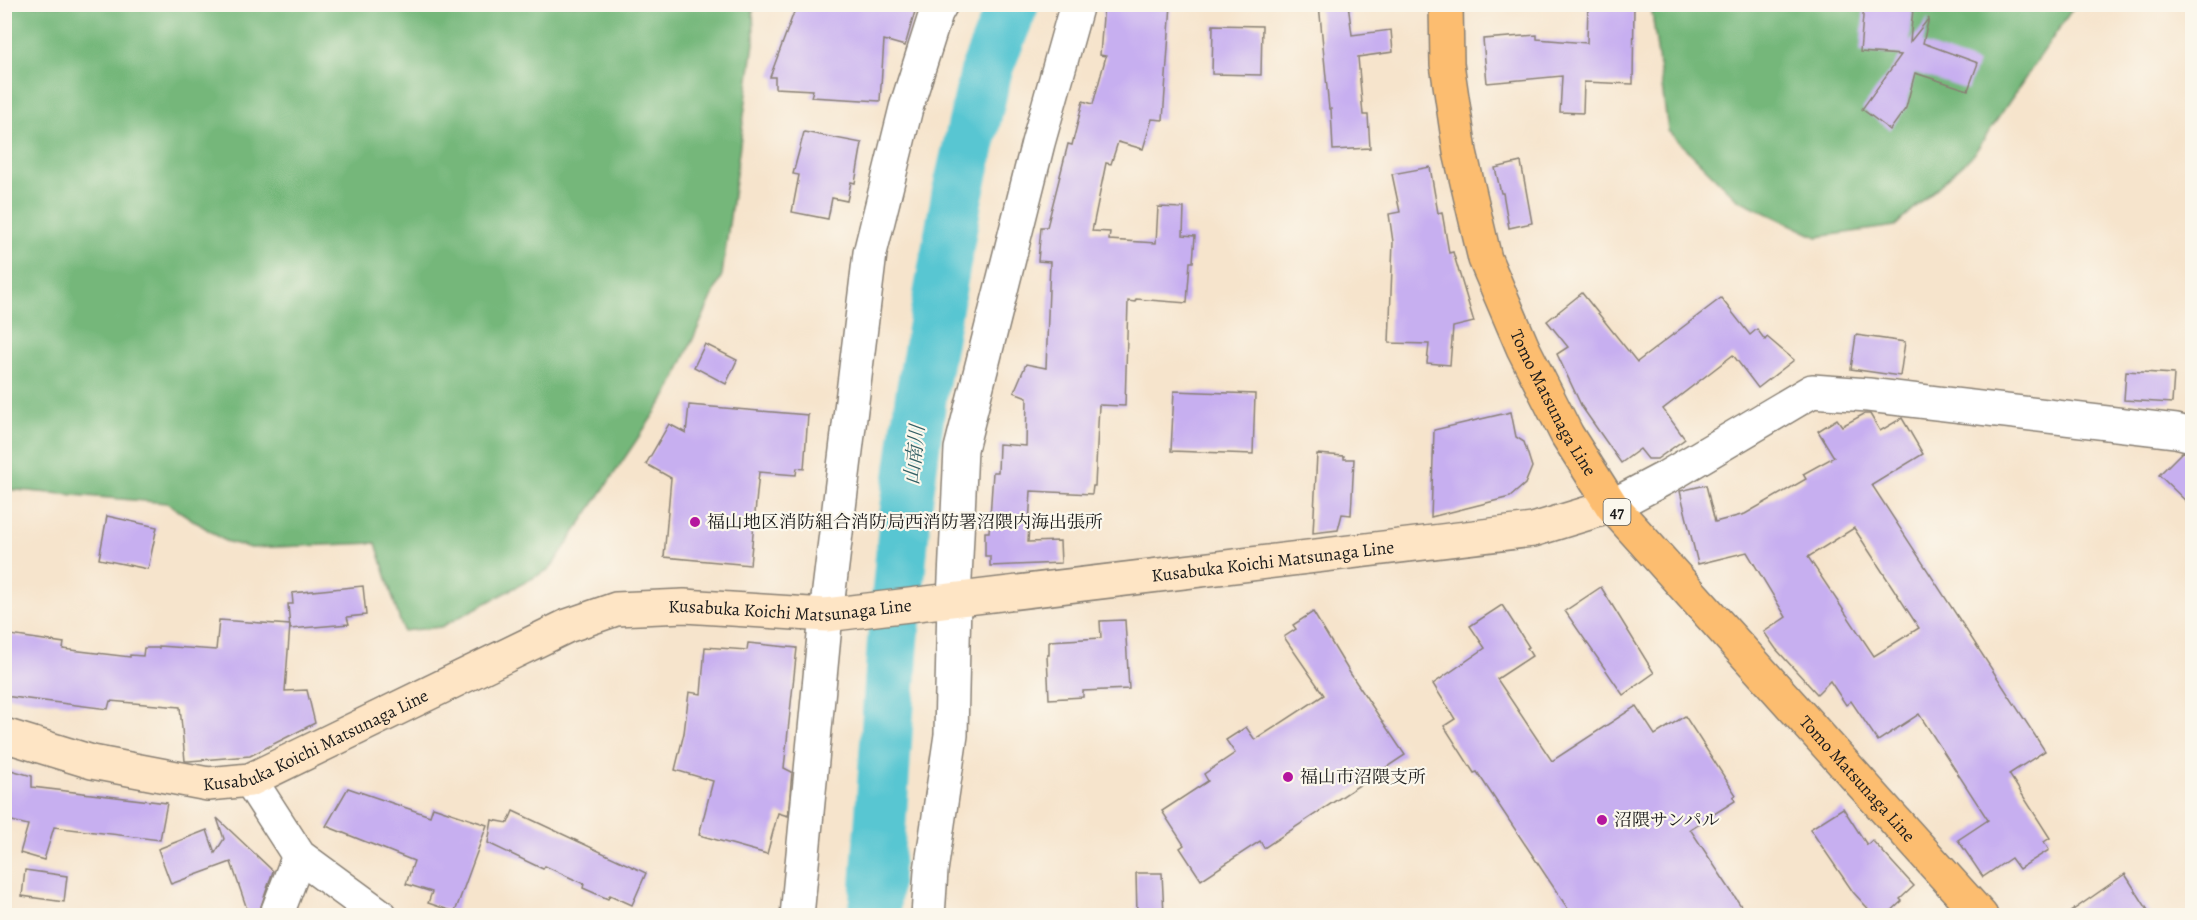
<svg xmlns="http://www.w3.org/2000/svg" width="2197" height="920" font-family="Alegreya,'Noto Serif JP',serif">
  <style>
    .forest { fill: #74b77a; stroke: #486a4b; stroke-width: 1.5 }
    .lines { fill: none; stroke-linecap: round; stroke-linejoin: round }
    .river { stroke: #59c6d2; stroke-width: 52 }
    .building { fill: #c7aff0; fill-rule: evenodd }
    .minor-casing { stroke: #898074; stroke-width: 36 }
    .secondary-casing { stroke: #898074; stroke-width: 36 }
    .primary-casing { stroke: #898074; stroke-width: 36 }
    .minor { stroke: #fff; stroke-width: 33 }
    .secondary { stroke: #fee5c5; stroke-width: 33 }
    .primary { stroke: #fcbd6f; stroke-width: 33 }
    .poi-dot { fill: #b5179e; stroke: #fbf7ec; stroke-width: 2 }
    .labels { text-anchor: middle; stroke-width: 4.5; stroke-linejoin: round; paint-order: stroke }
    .shield { fill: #fbf7ec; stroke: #5f5e5a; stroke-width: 1.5 }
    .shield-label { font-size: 16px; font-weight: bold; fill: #1c1c1c }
    .street-label { font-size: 18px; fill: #1c1c1c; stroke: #fbf7ec }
    .poi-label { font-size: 18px; fill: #1c1c1c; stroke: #fbf7ec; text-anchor: start }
    .water-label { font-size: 20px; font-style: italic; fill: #346065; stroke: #fbf7ec }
  </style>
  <rect width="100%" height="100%" fill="#fbf7ec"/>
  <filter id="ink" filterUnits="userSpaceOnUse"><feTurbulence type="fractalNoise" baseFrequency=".0167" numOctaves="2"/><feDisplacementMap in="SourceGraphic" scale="12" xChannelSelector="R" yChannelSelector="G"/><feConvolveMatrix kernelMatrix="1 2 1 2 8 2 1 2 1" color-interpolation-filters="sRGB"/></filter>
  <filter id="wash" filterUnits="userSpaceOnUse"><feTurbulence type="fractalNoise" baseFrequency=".008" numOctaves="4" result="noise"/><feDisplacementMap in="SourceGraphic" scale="24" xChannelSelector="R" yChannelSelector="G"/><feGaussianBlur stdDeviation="1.35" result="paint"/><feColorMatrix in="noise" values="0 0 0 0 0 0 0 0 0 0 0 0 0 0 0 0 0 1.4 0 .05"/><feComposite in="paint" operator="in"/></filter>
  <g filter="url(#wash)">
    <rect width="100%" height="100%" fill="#f6e4cc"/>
    <g class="forest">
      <polygon points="4,5 753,5 754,43 722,275 669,392 550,569 441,627 403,631 376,543 251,548 225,541 167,503 5,489"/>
      <polygon points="1651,5 2075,5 1973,155 1895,226 1817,237 1737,199 1668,131"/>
    </g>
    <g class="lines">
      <polyline class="river" points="874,916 893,641 905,516 921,396 957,196 987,68 1013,4"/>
    </g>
    <g id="blocks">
      <g class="building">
        <polygon points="797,4 903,4 916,8 905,46 884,40 880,101 811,97 813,90 775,88 775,77 770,77"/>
        <polygon points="1104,4 1171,4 1163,120 1152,119 1143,149 1118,142 1111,164 1106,163 1092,231 1110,232 1109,240 1156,243 1158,207 1184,208 1183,235 1195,236 1193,262 1190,262 1187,303 1136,299 1135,302 1128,301 1125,406 1099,405 1095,486 1093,486 1092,494 1031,491 1028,542 1060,541 1061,563 990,566 990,556 985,556 985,532 989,532 993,472 998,472 999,444 1026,446 1027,397 1014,392 1026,364 1046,368 1050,262 1038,261 1041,227 1047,227 1068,144 1072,145 1083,101 1093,104 1106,56 1100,55"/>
        <polygon points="1319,4 1348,4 1352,35 1391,30 1393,52 1358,57 1363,115 1368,115 1370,148 1333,150 1331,109 1329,109"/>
        <polygon points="1588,4 1634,4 1633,84 1584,82 1583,113 1560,112 1562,76 1487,83 1483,39 1537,35 1537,39 1587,43"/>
        <polygon points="1864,4 1910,4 1910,9 1913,9 1910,42 1929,18 1923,43 1978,63 1968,90 1915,73 1906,108 1890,130 1862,109 1901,55 1860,52"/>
        <polygon points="1213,25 1262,26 1261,75 1212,74"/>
        <polygon points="804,132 862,143 855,183 851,182 847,201 832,198 828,219 792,212 799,175 793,174"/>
        <polygon points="1521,162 1532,223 1509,228 1503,193 1501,193 1495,168"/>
        <polygon points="1430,167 1438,213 1442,212 1449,253 1453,252 1474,322 1453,327 1450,365 1427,363 1429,344 1389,343 1393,242 1389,214 1400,212 1392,174"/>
        <polygon points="1582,293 1637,362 1721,298 1750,335 1757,329 1765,340 1767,337 1794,360 1758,388 1733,355 1663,409 1685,439 1657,459 1648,459 1640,449 1621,463 1582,407 1557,354 1568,347 1547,321"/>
        <polygon points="1856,335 1905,342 1900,376 1851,369"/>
        <polygon points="705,344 737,360 726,384 694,367"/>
        <polygon points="2126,371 2174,374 2172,403 2124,400"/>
        <polygon points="1174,391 1255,394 1253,454 1171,451"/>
        <polygon points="689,405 808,415 804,469 797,468 796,475 759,472 750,565 664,557 671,478 646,464 669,424 686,433"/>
        <polygon points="1511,412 1516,437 1524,442 1532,467 1525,484 1510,497 1431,517 1434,430"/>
        <path d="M1864,414H1870L1880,431L1902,418L1923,454L1872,485L2045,751L2009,774L2050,838L2044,842L2049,850L2019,869L2011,858L1983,877L1958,840L1988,820L1919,714L1878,741L1851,701L1846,705L1830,681L1817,694L1776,649L1764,632L1786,617L1747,552L1698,564L1680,491L1706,485L1715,522L1745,514L1806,479L1803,474L1834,457L1818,431L1837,419L1842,426ZM1854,528L1919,628L1874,656L1808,557Z"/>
        <polygon points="2182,452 2193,453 2193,508 2159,475"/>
        <polygon points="1317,454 1344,456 1344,459 1354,459 1351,515 1342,514 1338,530 1313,533"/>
        <polygon points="107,516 157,527 148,569 99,559"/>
        <polygon points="363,586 366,615 347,617 349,624 290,629 288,604 293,604 292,593"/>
        <polygon points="1601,587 1654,673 1623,695 1565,611"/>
        <polygon points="1502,605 1529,647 1527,648 1532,656 1497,679 1552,761 1636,706 1655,735 1685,716 1736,795 1733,797 1735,801 1690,829 1747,915 1572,915 1477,772 1474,773 1444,726 1455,719 1433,684 1485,648 1470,626"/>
        <polygon points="1313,612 1350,673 1405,755 1264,848 1260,841 1201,880 1180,848 1184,845 1162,811 1208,781 1204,774 1235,753 1226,740 1246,727 1255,740 1324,695 1284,637 1296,629 1293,625"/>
        <polygon points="219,620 290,625 285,691 307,690 315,723 250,756 189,761 185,761 180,707 110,701 108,709 4,696 4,634 64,643 63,649 130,657 130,655 143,656 144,648 159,648 159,646 216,650"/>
        <polygon points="1125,620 1129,689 1083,691 1083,697 1049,699 1047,655 1049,655 1049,641 1101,638 1100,621"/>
        <polygon points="748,643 797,648 784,768 792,772 788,816 778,813 767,854 699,835 713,781 675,770 684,733 689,692 701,694 705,647 747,650"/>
        <polygon points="4,768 32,776 32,787 167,803 160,840 54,827 44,860 20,853 28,825 4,819"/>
        <polygon points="348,788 430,816 433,807 487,825 455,912 428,903 432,892 406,884 414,861 326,826"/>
        <polygon points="1843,808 1867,845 1872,840 1914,886 1900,899 1902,901 1887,915 1874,915 1853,892 1810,829"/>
        <polygon points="513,811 646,873 632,905 610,895 608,899 583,888 584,884 545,866 543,869 488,843 492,820 508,823"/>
        <polygon points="217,818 273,871 258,915 249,915 231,862 171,884 158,849 207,830 215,853 224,839"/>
        <polygon points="25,870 67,876 64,902 22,896"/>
        <polygon points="1136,873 1162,873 1164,915 1137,915"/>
        <polygon points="2125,874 2151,915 2066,915"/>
      </g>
    </g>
  </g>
  <g filter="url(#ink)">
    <use href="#blocks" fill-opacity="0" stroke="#898074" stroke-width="1.5"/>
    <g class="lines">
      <defs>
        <g id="minor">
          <polyline points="1612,506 1665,478 1812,391 1868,395 2176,431 2192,435"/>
          <polyline points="250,780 299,856 381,916"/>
          <polyline points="276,916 299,856"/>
          <polyline points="797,916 826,615 870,253 906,108 936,13 941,4"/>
          <polyline points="928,916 931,871 951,735 954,600 961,449 1038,143 1077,4"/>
        </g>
        <g id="secondary">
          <path id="s1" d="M4,735L92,762L208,784L250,780L567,626L616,609L684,606L826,615L1533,530L1612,506"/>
        </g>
        <g id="primary">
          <path id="s2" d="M1446,4L1447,64L1460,152L1485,259L1523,348L1567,435L1612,506L1981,916"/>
        </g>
      </defs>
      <use href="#minor" class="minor-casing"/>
      <use href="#secondary" class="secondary-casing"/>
      <use href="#primary" class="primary-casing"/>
      <use href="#minor" class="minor"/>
      <use href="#secondary" class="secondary"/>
      <use href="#primary" class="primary"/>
    </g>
  </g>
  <g class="poi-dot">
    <circle cx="695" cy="522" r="6"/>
    <circle cx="1288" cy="777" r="6"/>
    <circle cx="1602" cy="820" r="6"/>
  </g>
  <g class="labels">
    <rect class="shield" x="1603.5" y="499" width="27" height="26" rx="4.5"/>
    <g class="shield-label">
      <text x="1617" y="518">47</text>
    </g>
    <g class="street-label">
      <text dy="6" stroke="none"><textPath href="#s2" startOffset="418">Tomo Matsunaga Line</textPath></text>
      <text dy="6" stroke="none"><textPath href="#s1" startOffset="1317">Kusabuka Koichi Matsunaga Line</textPath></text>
      <text dy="6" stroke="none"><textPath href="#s1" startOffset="831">Kusabuka Koichi Matsunaga Line</textPath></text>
      <text dy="6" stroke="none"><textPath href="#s1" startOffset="327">Kusabuka Koichi Matsunaga Line</textPath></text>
      <text dy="6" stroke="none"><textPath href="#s2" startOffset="904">Tomo Matsunaga Line</textPath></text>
    </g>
    <g class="poi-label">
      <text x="707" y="528">福山地区消防組合消防局西消防署沼隈内海出張所</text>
      <text x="1300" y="783">福山市沼隈支所</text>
      <text x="1614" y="826">沼隈サンパル</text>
    </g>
    <g class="water-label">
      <text transform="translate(914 455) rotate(-84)" y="7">山南川</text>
    </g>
  </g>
  <rect width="2197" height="920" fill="none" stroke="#fbf7ec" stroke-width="24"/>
</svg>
